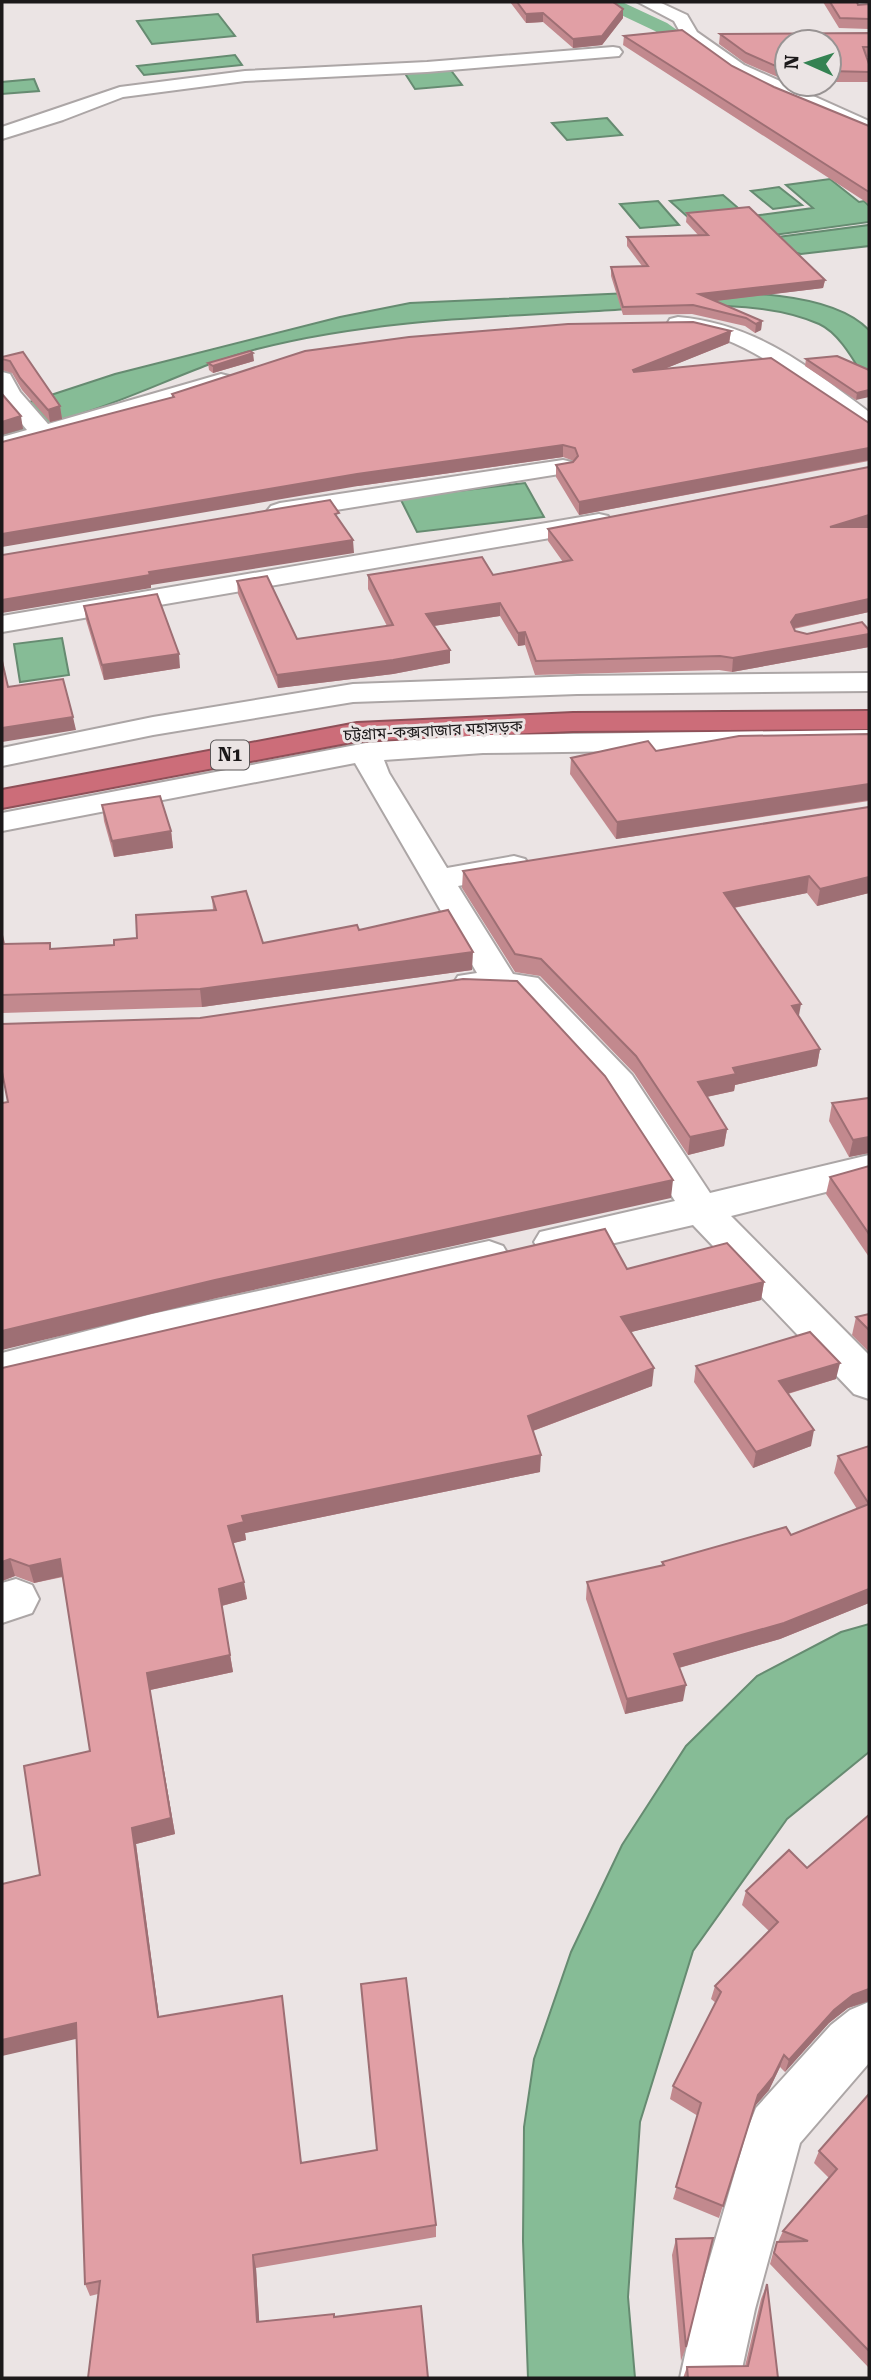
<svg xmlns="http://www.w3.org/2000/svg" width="871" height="2380" font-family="'Roboto Serif','Noto Sans Bengali',serif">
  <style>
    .water { fill: #86bc96; stroke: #668b71; stroke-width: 2 }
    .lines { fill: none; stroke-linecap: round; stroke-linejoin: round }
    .canal { fill: #86bc96; fill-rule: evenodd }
    .minor-casing { stroke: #aca6a6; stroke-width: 4 }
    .highway-casing { stroke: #8e5058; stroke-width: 4 }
    .minor { fill: #fff; fill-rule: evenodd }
    .highway { fill: #cc6d79; fill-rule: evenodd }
    .wall { fill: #c2898e }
    .shaded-wall { fill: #9e6f74 }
    .building { fill: #e19fa5; stroke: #9e6f74; stroke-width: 2 }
    .labels { text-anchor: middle; stroke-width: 6; stroke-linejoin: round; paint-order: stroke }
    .far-street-label { font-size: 16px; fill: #1c191a; stroke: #ebe4e4 }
    .shield { fill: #ebe4e4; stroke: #5a5657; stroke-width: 2 }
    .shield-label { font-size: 18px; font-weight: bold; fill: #1c191a }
  </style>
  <rect width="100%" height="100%" fill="#ebe4e4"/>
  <g class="water">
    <polygon points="218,14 235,36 152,44 137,21"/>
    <polygon points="235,55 242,65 144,75 137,66"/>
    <polygon points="450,69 462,85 415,89 404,72"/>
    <polygon points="34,79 39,91 2,94 2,82"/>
    <polygon points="607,118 622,135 567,140 552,123"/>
    <polygon points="830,179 859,202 864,201 869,206 869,222 774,235 752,216 813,208 786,185"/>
    <polygon points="779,187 802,205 773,209 751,191"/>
    <polygon points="723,195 744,213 691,220 670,201"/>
    <polygon points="658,201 679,225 640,228 620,204"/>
    <polygon points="869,225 869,246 801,254 793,252 778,237"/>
    <path d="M630,293C695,294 823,282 869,330V385C856,365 841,334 819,324C761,298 677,306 615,310C495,317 374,319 257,349C199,364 141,395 83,413C57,422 29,428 2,436V411L115,374L340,317L410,303Z"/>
    <polygon points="525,483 544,517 417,532 400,498"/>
    <polygon points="62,638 69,675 20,682 14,644"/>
    <polygon points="869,1624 869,1752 787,1819 693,1951 640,2122 628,2297 635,2378 528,2378 523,2241 524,2127 534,2059 571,1952 622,1845 686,1746 757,1676 841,1632"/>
  </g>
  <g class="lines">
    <polygon class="canal" points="599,2 622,2 667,23 724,63 722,67 708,67 655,31 602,6"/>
    <defs>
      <g id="minor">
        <polygon points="638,2 659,2 687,15 697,32 744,65 869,121 869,134 774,94 732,73 684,39 674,21"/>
        <polygon points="613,47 619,48 622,52 619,56 427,72 245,81 123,97 63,120 2,139 2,127 120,87 245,71 427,62"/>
        <path d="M678,317C757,324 808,367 869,412V430L860,428C817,396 775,359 724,339C706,332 688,333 670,329L667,324L670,319Z"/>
        <polygon points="2,372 10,374 20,392 48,424 221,374 229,376 233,381 229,386 2,452 2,437 27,430 2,400"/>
        <polygon points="563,460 572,462 575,467 572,472 280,519 271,516 267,511 271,506 280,503"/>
        <polygon points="599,514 608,516 612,522 608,528 2,632 2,616"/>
        <polygon points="869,673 869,691 577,694 353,702 153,735 2,766 2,748 153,717 353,684 577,676"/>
        <polygon points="869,730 869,748 483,753 384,760 389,773 447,868 514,856 525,859 530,866 525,873 458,886 513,974 538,978 632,1075 710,1193 869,1155 869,1181 731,1216 869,1355 869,1399 854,1394 693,1225 554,1257 540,1252 534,1242 540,1232 675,1201 606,1093 516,997 470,995 458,992 453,984 458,976 477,973 355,763 2,831 2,813 366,743 483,735"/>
        <polygon points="489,1241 503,1246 509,1256 503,1266 152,1346 2,1385 2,1353 152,1314"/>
        <polygon points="16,1579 32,1585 39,1599 32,1613 2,1623 2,1583"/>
        <polygon points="869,2002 869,2063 800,2143 755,2309 740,2378 680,2378 695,2309 748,2128 756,2108 831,2025 850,2010"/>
      </g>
      <polygon id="highway" points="869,711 869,729 573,731 357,741 2,808 2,790 357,723 573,713"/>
    </defs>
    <use href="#minor" class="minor-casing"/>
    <use href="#highway" class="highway-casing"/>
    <use href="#minor" class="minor"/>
    <use href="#highway" class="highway"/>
  </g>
  <g class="wall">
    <polygon points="510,2 613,2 623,18 602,45 573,48 543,22 526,23"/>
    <polygon points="823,2 857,2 858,5 869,4 869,29 839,28"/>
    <polygon points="869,33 869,57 866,57 869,64 869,82 829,82 829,42 787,42 787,81 745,63 719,44 720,34"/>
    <polygon points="624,36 732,66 774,87 869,126 869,204 623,45"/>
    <polygon points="687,213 825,280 823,288 715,301 762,321 761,330 755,333 745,326 692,314 623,315 611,276 611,267 642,266 627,246 627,237 699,236 686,222"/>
    <polygon points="731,331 729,343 664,369 869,423 869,461 579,515 556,477 556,465 573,462 574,461 563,457 358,486 172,397 172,394"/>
    <polygon points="23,352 60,406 62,419 50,422 22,390 12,373 2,370 2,357"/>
    <polygon points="806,359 869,370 856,400 805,366"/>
    <polygon points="254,361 213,373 209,370 208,363"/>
    <polygon points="869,467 869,612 794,629 795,631 807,634 869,630 869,647 732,672 719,670 535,675 525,645 518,646 500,616 434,626 450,663 393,674 278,688 238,594 237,581 297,639 387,626 368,589 368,575 493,575 563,562 548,541 548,529"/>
    <polygon points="84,606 180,668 104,680 86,620"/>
    <polygon points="869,734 869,801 616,839 570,774 571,758"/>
    <polygon points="102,805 171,831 173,848 114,857 104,821"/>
    <polygon points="869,807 869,893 817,906 807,893 734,908 799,1017 820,1049 817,1066 735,1085 734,1091 707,1097 727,1129 724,1146 688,1155 634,1073 540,976 515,972 462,888 463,871"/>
    <polygon points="212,897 263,943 359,930 472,970 202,1007 2,1013 2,935 4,944 51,949 114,945 137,938 213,910"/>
    <polygon points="869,1098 869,1153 849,1157 829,1121 832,1103"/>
    <polygon points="869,1166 869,1257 826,1194 830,1177"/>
    <polygon points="627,1269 764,1282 761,1300 631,1332 652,1386 533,1431 540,1472 245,1533 246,1540 233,1543 247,1599 222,1606 233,1672 150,1690 175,1834 136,1844 159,2017 301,2163 436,2225 436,2237 256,2268 259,2322 334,2317 428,2378 98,2294 90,2296 85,2284 76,2038 40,1875 90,1751 63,1577 34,1583 15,1576 2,1581 2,1368"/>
    <polygon points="869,1314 869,1352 852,1335 856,1317"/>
    <polygon points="696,1366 836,1379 788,1394 811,1446 753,1468 694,1382"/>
    <polygon points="869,1446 869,1603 780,1639 679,1668 683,1701 625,1714 586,1599 587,1582 662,1566 662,1562 791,1535 857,1509 834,1473 838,1456"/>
    <polygon points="869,1815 869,2001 848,2008 829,2023 785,2072 780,2067 769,2090 754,2107 719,2218 673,2199 698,2116 670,2099 673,2086 716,2003 711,1999 715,1986 769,1931 742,1905 746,1891 807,1868"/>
    <polygon points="869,2094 869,2368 770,2264 773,2253 783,2231 829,2178 814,2163 819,2151"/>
    <polygon points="676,2239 686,2347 681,2361 672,2255"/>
    <polygon points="767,2284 778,2378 683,2378 687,2367 745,2366 761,2299"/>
  </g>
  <g class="shaded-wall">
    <polygon points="623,9 623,18 602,45 573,48 573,39"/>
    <polygon points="543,13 543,22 526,23 526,14"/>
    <polygon points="825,280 823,288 699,303 699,294"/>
    <polygon points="762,321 761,330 755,333 756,324"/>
    <polygon points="731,331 729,343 632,382 633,370"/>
    <polygon points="253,353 254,361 213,373 213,366"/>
    <polygon points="869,390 869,397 856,400 857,393"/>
    <polygon points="60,406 62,419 50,422 48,410"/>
    <polygon points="21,416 23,429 2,435 2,422"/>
    <polygon points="563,445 563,457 358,486 2,547 2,534 357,474"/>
    <polygon points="869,448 869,460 579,515 579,502"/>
    <polygon points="869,515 869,527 830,527"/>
    <polygon points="353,540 354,553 151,585 151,588 2,613 2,600 149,572"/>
    <polygon points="869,599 869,612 794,628 789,636 791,622 796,615"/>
    <polygon points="500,603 500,616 426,627 426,614"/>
    <polygon points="525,632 525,645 518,646 518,633"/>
    <polygon points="869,634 869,647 732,672 733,658"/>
    <polygon points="450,650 450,663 393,674 278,688 277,675"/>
    <polygon points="179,654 180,668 104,680 102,665"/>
    <polygon points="73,717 76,730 2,742 2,728"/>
    <polygon points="869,784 869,800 616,839 617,822"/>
    <polygon points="171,831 173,848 114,857 112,841"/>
    <polygon points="809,876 807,893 722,910 724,893"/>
    <polygon points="869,877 869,893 817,906 820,889"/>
    <polygon points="473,952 472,970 202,1007 200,989"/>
    <polygon points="801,1004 798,1021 792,1006"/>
    <polygon points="820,1049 817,1066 735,1085 734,1091 696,1099 698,1082 733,1068"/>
    <polygon points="727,1129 724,1146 688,1155 690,1137"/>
    <polygon points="869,1137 869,1153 849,1157 853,1140"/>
    <polygon points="673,1180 671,1198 217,1298 2,1350 2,1331 215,1280"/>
    <polygon points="764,1282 761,1300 619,1335 621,1317"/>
    <polygon points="840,1363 836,1379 776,1397 779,1381"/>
    <polygon points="654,1368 652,1386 527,1433 528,1416"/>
    <polygon points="814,1430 811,1446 753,1468 756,1452"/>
    <polygon points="541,1455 540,1472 245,1533 246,1540 230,1544 228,1526 242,1516"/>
    <polygon points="10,1559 15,1576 2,1581 2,1562"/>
    <polygon points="60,1559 64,1576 34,1583 29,1566"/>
    <polygon points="244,1582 247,1599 221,1606 219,1589"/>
    <polygon points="869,1589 869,1603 780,1639 671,1670 674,1654"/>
    <polygon points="230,1655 233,1672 150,1690 175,1834 136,1844 161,2031 158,2017 132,1828 147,1673"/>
    <polygon points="686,1685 683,1701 625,1714 627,1699"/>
    <polygon points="869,1989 869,2001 848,2008 829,2023 785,2072 789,2060 834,2010 853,1995"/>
    <polygon points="76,2023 80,2038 2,2056 2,2040"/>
    <polygon points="784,2055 780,2067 769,2090 754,2107 758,2095"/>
    <polygon points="253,2255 256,2268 260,2334 257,2322"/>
  </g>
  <g class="building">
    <polygon points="517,2 613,2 623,9 602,36 573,39 543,13 526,14"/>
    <polygon points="830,2 857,2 858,5 869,4 869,19 840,18"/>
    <polygon points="682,30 732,66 774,87 869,126 869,192 624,36"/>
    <polygon points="869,33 869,47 863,47 869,64 869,72 829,71 829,42 787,42 787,71 746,53 720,34"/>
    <polygon points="749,207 825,280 699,294 762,321 756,324 746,318 693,305 623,307 611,267 648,266 627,237 708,235 687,213"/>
    <polygon points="693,322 731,331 633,370 634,372 771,358 869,423 869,448 579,502 556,465 573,462 578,456 575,448 563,445 357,474 2,534 2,442 174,397 172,394 305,351 409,337 568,324"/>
    <polygon points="250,351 253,353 213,366 208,363"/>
    <polygon points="23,352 60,406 48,410 20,378 10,361 2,359 2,357"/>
    <polygon points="837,356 869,370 869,390 857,393 806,359"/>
    <polygon points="2,394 21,416 2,422"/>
    <polygon points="869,467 869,515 830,527 869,527 869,599 796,615 791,622 795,631 807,634 862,622 869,630 869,634 733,658 720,656 536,661 525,632 518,633 500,603 426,614 450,650 393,660 277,675 237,581 267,576 297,639 393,625 368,575 482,557 493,575 572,560 548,529"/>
    <polygon points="330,500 339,513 335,514 353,540 149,572 150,575 2,600 2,555"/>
    <polygon points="157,594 179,654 102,665 84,606"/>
    <polygon points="2,661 8,687 63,679 73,717 2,728"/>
    <polygon points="869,734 869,784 617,822 571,758 648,741 656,751 739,736"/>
    <polygon points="160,796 171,831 112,841 102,805"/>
    <polygon points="869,807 869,877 820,889 809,876 724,893 801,1004 792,1006 820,1049 733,1068 736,1074 698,1082 727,1129 690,1137 636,1056 541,959 515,954 463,871"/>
    <polygon points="246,891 263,943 357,925 359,930 448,910 473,952 200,989 2,995 2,935 4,944 50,943 50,949 114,945 114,940 137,938 136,915 216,910 212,897"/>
    <polygon points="463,979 517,981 605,1076 673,1180 215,1280 2,1331 2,1103 8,1102 2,1072 2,1024 200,1018"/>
    <polygon points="869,1098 869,1137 853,1140 832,1103"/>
    <polygon points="869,1166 869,1234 830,1177"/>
    <polygon points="605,1229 627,1269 727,1243 764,1282 621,1317 654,1368 528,1416 541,1455 242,1516 244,1522 228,1526 244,1582 219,1589 230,1655 147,1673 171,1818 132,1828 158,2017 282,1996 301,2163 377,2150 361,1984 406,1978 436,2225 253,2255 257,2322 334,2314 334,2317 421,2306 428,2378 88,2378 100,2281 85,2284 76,2023 2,2040 2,1884 40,1875 24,1766 90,1751 60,1559 29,1566 10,1559 2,1562 2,1368"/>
    <polygon points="869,1314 869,1330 856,1317"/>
    <polygon points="810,1332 840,1363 779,1381 814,1430 756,1452 696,1366"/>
    <polygon points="869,1446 869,1589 784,1623 674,1654 686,1685 627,1699 587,1582 664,1565 662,1562 786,1527 791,1535 869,1504 838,1456"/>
    <polygon points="869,1815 869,1989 853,1995 834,2010 789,2060 784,2055 773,2077 758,2095 723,2206 676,2187 701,2103 673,2086 721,1992 715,1986 778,1922 746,1891 789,1850 807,1868"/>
    <polygon points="869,2094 869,2351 774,2253 777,2242 808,2241 783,2231 837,2169 819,2151"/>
    <polygon points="713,2238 686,2347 676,2239"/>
    <polygon points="767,2284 778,2378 688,2378 687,2367 748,2366"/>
  </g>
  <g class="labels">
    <g class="far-street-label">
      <text transform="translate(433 730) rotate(-3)" y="6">চট্টগ্রাম-কক্সবাজার মহাসড়ক</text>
    </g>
    <rect class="shield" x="211" y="740.5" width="38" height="29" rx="5"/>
    <g class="shield-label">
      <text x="230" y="761">N1</text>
    </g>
  </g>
  <rect width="871" height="2380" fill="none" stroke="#1c191a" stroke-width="7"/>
  <g transform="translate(808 63) rotate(273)"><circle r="33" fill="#ebe4e4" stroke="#989393" stroke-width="2"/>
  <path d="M0-5L12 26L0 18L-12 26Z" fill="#348252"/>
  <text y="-10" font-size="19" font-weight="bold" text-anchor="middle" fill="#1c191a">N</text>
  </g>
</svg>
